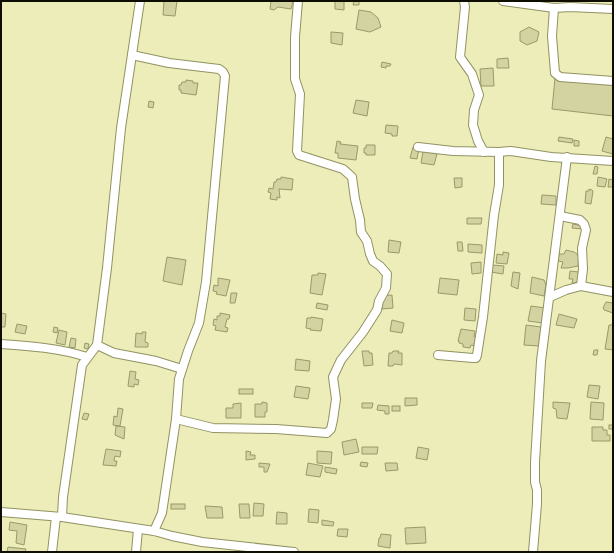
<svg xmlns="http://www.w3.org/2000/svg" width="614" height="553" font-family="Ubuntu,sans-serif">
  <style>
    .building { fill: #d3d3a1; stroke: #9a996a }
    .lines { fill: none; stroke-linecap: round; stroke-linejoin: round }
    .minor-casing { stroke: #929262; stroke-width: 10 }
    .minor { stroke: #fff; stroke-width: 8 }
  </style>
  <rect width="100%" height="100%" fill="#ededba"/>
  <g class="building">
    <polygon points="164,1 177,1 175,16 163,15"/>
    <polygon points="271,1 293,1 291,9 278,7 274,10 270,9"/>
    <polygon points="335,1 344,1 344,10 335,9"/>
    <polygon points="354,1 359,1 359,5 353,5"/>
    <polygon points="359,10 371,12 378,18 381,27 370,32 356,29"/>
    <polygon points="529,27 539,32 537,41 527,45 520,41 520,32"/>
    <polygon points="331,32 343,33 342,45 331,43"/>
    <polygon points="508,58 509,68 497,68 497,59"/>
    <polygon points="382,62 391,64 390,66 386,66 386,68 381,67"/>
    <polygon points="493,68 494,86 481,86 480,69"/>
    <polygon points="555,78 613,84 613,116 552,109"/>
    <polygon points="186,80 193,81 193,83 198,83 196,95 181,93 181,90 179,90 179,85 181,85 182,82 186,82"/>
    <polygon points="356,100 369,102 367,116 353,113"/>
    <polygon points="149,101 154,102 153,108 148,107"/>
    <polygon points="386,125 398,126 397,136 392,136 392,134 385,133"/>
    <polygon points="559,137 573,139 572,143 558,141"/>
    <polygon points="606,137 613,139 613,154 602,151"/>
    <polygon points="574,140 579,141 579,146 574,146"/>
    <polygon points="337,141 341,142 340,144 358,146 356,160 338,158 338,153 335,153"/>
    <polygon points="366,145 375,145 375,155 366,155 366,153 364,153 364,148 366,148"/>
    <polygon points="413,147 419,149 417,159 410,158"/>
    <polygon points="423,151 437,154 434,165 421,163"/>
    <polygon points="595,166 598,167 597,174 593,174"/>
    <polygon points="281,177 293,179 292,190 279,189 280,198 277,197 277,200 270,199 271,193 268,192 269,188 273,189 274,182 276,182 277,179 281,179"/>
    <polygon points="598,177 607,179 605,187 597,186"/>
    <polygon points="454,178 462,178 462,187 455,188"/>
    <polygon points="609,179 613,180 613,187 608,187"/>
    <polygon points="589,189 592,190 593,191 591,204 585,203 586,191 589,191"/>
    <polygon points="542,195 556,196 556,205 541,204"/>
    <polygon points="467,218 482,218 481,224 467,224"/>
    <polygon points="573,224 582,226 582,229 572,228"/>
    <polygon points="389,240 401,242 399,253 388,252"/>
    <polygon points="457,242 462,242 463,251 458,251"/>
    <polygon points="468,244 482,245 482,253 468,252"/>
    <polygon points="566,250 574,252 577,254 579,257 578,266 568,268 561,268 563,262 558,261 559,254 564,254"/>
    <polygon points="503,252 509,253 507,264 496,263 497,254 503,255"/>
    <polygon points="167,257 186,260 182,285 163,281"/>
    <polygon points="481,262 481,273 472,274 471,263"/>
    <polygon points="492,265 504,266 503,274 491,272"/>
    <polygon points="570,271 579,272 577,283 572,283 573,279 569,279"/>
    <polygon points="513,272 520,273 518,289 511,286"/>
    <polygon points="318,273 326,274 322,295 310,293 312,275 318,275"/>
    <polygon points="532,277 544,280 546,285 544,296 530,293"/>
    <polygon points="218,278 230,280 226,296 216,294 217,292 213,291 214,285 218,286"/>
    <polygon points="440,278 459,280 457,295 438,293"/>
    <polygon points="231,293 237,293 235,303 230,303"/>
    <polygon points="392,295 393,308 382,309 382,296"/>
    <polygon points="606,302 613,303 613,313 604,310 604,309 603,308"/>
    <polygon points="317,303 328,305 327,310 316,308"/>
    <polygon points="531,306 545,308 543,323 528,321"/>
    <polygon points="465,308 476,309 475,321 464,320"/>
    <polygon points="1,313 6,314 5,327 1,327"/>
    <polygon points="220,313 230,315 229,319 227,319 225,327 228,328 227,332 215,330 216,326 213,325 214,319 217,320 217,316 220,316"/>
    <polygon points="559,314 577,319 574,328 556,325"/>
    <polygon points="311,317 323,319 321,331 310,330 311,329 306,328 307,318 311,318"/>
    <polygon points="392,320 404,323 402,333 390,331"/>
    <polygon points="613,321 613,350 605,349 609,325 612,325"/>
    <polygon points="17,324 27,326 25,334 15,332"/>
    <polygon points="526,325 541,327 539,346 524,345"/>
    <polygon points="54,327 58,328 57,333 53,332"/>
    <polygon points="461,329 475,331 474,337 477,338 476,344 474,343 474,346 471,345 470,348 463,347 463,344 459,343 459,341 458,341"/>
    <polygon points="59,330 67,332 65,345 56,343"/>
    <polygon points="142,332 146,332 145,342 148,343 148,347 135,347 136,333 142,334"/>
    <polygon points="71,338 76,339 75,348 69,347"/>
    <polygon points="85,343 89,344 88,349 84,348"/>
    <polygon points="594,350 598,350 597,355 593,355"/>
    <polygon points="362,351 369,351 369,353 372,353 373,365 364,366"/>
    <polygon points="393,351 399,351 398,353 402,353 402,365 394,364 393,366 388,366 389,353 392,353"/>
    <polygon points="296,359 310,361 309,371 295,370"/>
    <polygon points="130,371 136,372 135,379 139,380 138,385 134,384 134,387 128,386"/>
    <polygon points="589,385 600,386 598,399 587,397"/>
    <polygon points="296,386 310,388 308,399 294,397"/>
    <rect x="239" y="389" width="14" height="5"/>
    <polygon points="405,398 417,398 417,405 405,406"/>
    <polygon points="262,402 267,403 267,412 265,412 265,417 255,417 255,404 262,404"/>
    <polygon points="553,402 570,403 567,419 557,418 556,409 553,408"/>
    <polygon points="591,402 604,403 603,420 590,419"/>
    <polygon points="241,403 241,418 226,418 226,408 233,408 233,404"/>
    <polygon points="362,403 373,403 372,408 362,408"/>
    <polygon points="378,405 389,406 389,414 385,414 385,411 377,410"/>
    <rect x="392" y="406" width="8" height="5"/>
    <polygon points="118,408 123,409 120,426 113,425 114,416 117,417"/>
    <polygon points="84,413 89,414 87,420 82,419"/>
    <rect x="609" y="425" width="4" height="4"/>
    <polygon points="116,426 125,427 124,439 115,435"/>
    <polygon points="592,427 603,427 603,430 607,430 607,435 610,435 610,441 592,441"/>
    <polygon points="356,439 359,452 344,455 342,442"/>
    <polygon points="362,447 378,447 377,454 362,454"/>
    <polygon points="418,447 429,449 427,460 416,458"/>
    <polygon points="106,449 121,451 120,457 115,456 114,461 117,461 116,466 103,465"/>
    <polygon points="246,451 251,452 250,455 255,455 255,459 246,460"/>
    <polygon points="317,451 332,452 331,464 317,463"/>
    <polygon points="361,462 368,463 367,467 360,466"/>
    <polygon points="259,463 270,464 267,472 264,472 264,467 259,467"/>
    <polygon points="308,463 323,466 320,477 306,475"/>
    <polygon points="385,463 397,463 398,470 386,471"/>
    <polygon points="325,467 337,469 336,474 325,472"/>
    <polygon points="254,503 264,504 263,516 253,516"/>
    <rect x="171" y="504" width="14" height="5"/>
    <polygon points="239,504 249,504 250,518 240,518"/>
    <polygon points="205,506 222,507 223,518 207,518"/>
    <polygon points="309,509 319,510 318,523 308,522"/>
    <polygon points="277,512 287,513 287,524 276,524"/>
    <polygon points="322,520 334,522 333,526 322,525"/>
    <polygon points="10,522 27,525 24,545 16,543 17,531 9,530"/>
    <polygon points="425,527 426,543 406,544 405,528"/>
    <polygon points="338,529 348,529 347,537 337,536"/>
    <polygon points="381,534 391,535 390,548 378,546 379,538 380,538"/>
    <polygon points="8,547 26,549 25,552 7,552"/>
  </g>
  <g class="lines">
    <defs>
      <g id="minor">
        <polyline points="140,1 121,128 107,268 97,345 114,353 156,361 182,369"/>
        <polyline points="464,1 465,7 460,57 472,74 479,95 474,110 473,125 478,141 484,152"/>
        <polyline points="503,1 554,8 570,7 613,9"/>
        <polyline points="554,8 552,36 555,73 560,77 613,81"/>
        <polyline points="132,55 169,63 219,69 223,72 225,76 206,282 199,323 188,351 179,379 176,419 162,513 154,531"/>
        <polyline points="418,147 453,151 499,152 511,151 551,157 613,161"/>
        <polyline points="560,216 580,220 584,224 586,230 582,248 583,269 581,286"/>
        <polyline points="550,297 566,290 581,286 613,292"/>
        <path d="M1,344C30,346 59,348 87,357"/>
        <polyline points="438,355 473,358 476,358 477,355 483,317 494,215 499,185 499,152"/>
        <polyline points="176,419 213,428 276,429 327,433 331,429 333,420 336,399 333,377 341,360 363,332 377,310 379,301 386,288 387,274 380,266 373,261 370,254 367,241 361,232 360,220 355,199 352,177 343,169 299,155 297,151 300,94 295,79 295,37 298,1"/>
        <polyline points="1,512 62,517 154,531 172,536 202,542 294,552"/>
        <polyline points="62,517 63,497 82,365 97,345"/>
        <polyline points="52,552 56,517"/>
        <polyline points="136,552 138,529"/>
        <polyline points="533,552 537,504 537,490 535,482 535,462 541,361 567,157"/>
      </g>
    </defs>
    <use href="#minor" class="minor-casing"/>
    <use href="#minor" class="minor"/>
  </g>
  <rect width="614" height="553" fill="none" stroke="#0e0e00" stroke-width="4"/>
</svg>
